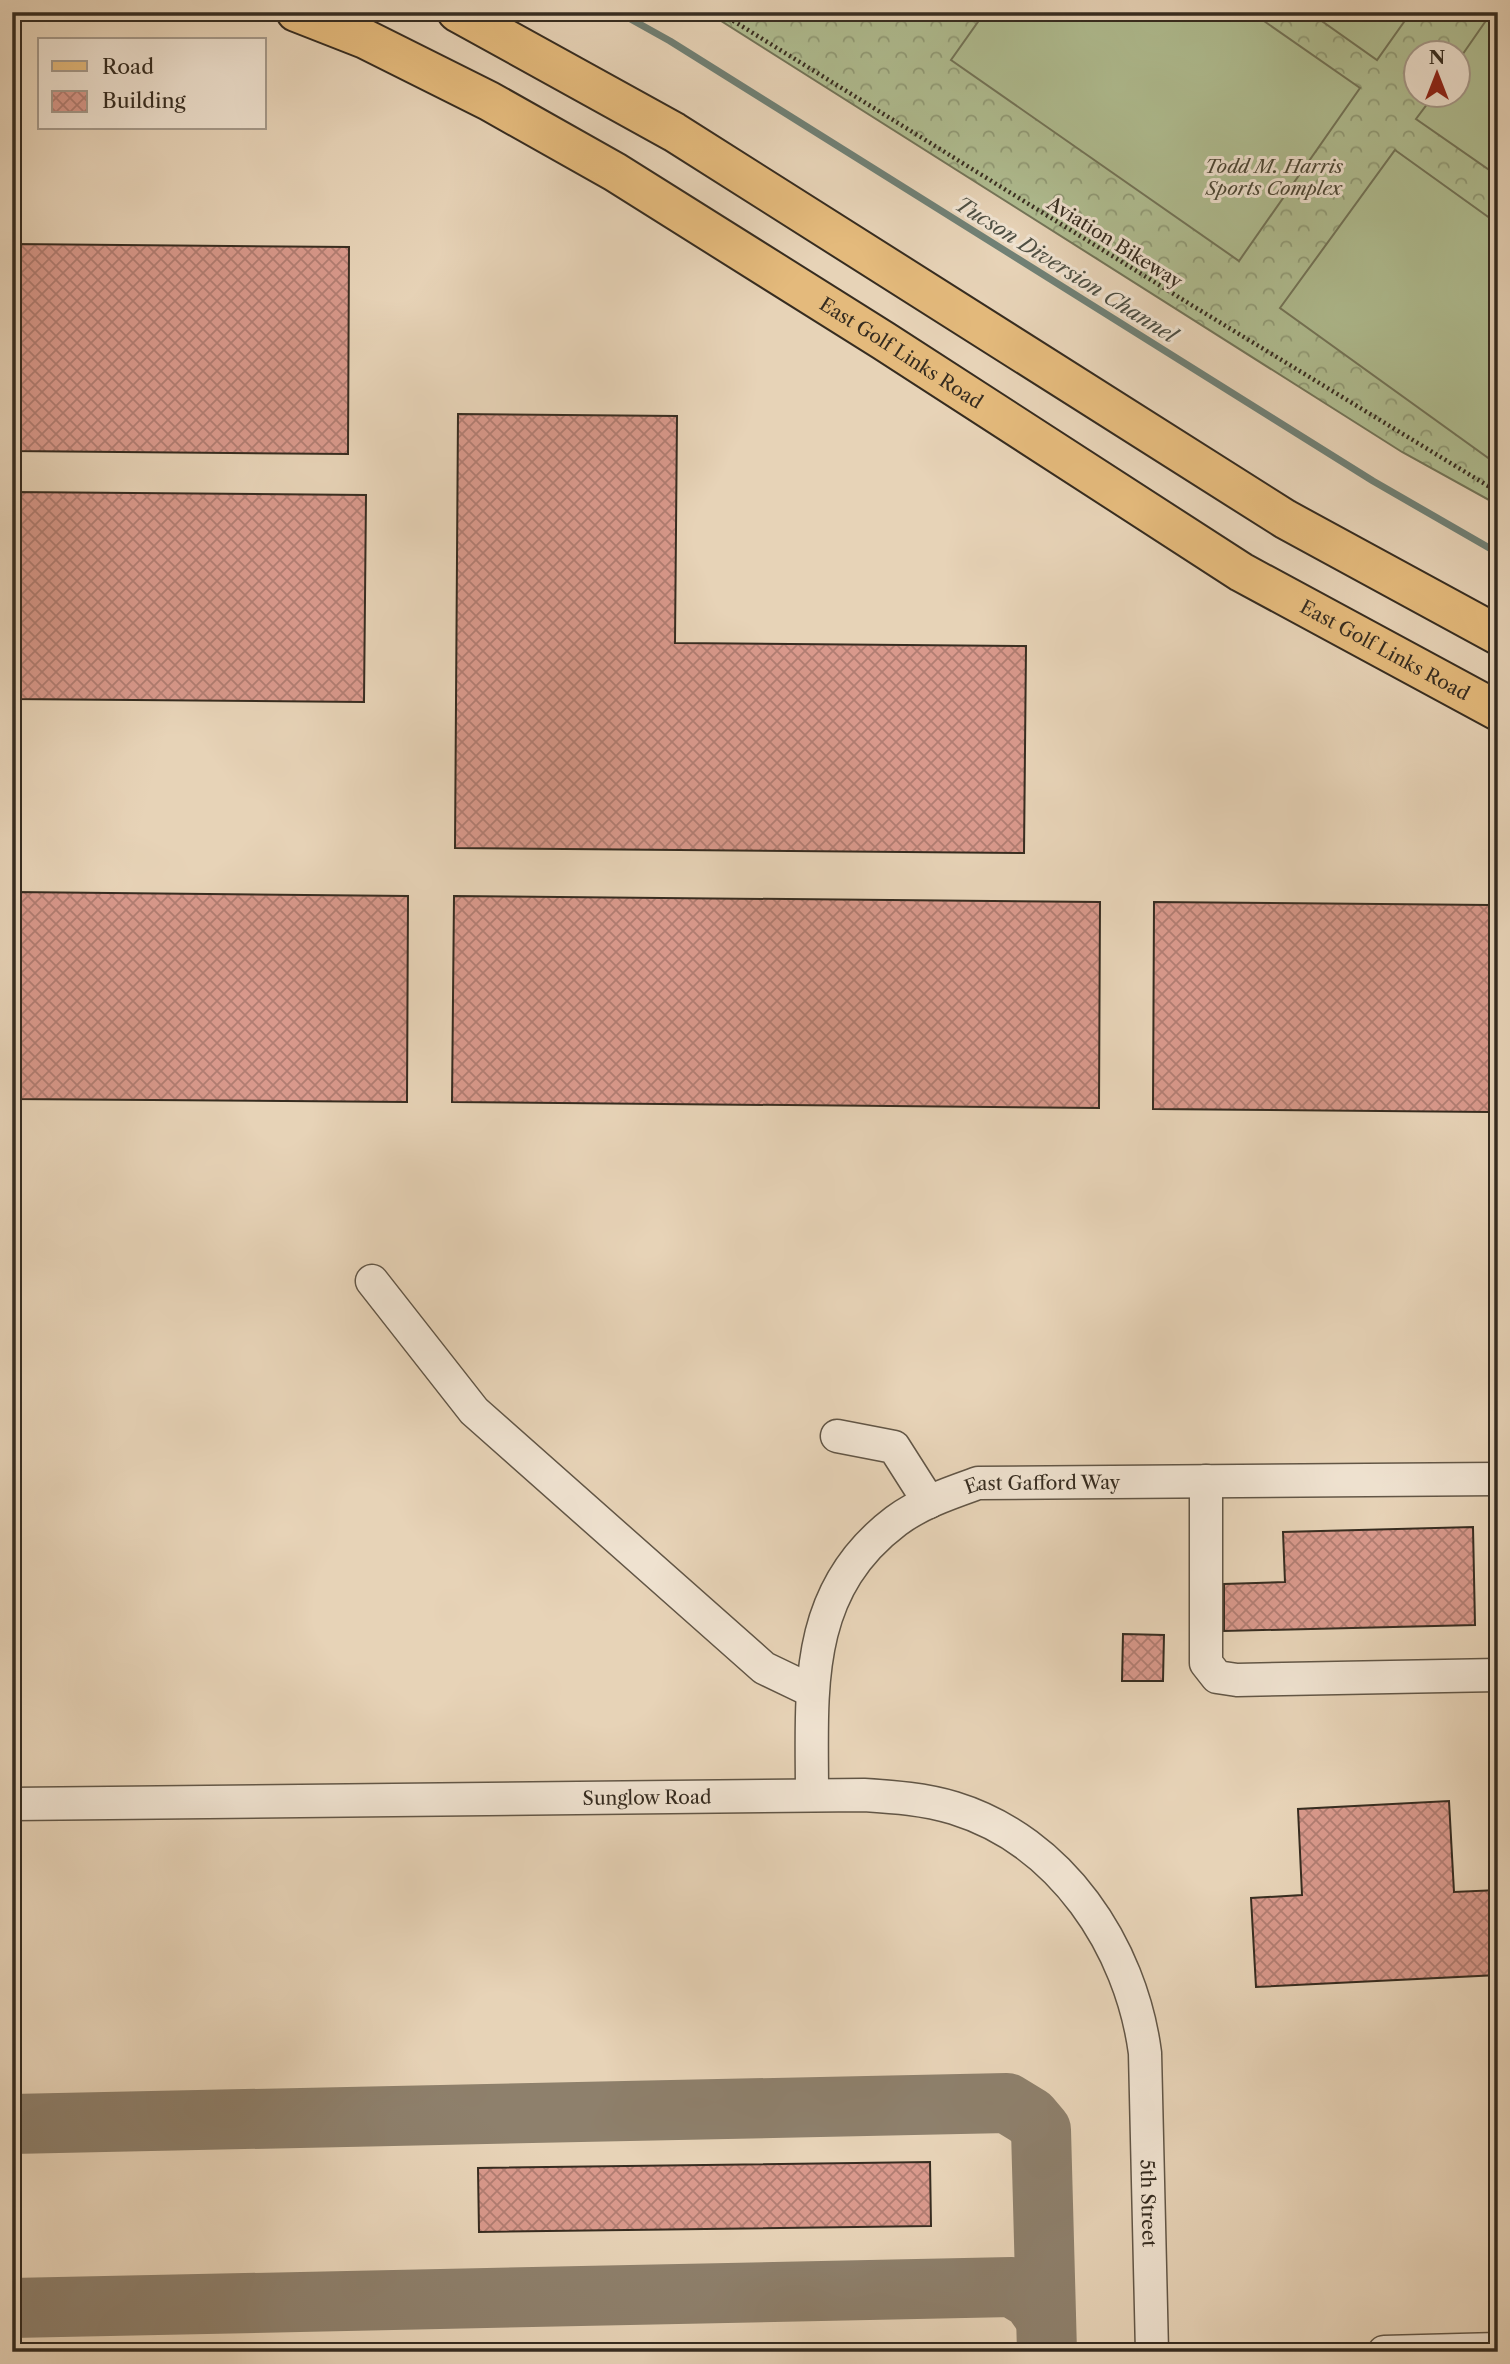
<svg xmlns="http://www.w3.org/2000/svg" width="1510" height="2364" font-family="'Libre Caslon Text',serif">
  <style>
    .forest { fill: url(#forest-crowns); stroke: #737559; stroke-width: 2; fill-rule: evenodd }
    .pitch { fill: #b0be92; stroke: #737559; stroke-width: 2 }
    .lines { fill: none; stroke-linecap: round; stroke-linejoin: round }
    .stream { stroke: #708075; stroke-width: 7 }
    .taxiway { stroke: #8e806c; stroke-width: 60 }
    .building { fill: url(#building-cross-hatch); stroke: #362c20; stroke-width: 2 }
    .minor-casing { stroke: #625646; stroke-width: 35 }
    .major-casing { stroke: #362c20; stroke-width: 42 }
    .path { stroke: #362c20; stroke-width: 4.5; stroke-dasharray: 2 3.5; stroke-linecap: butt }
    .minor { stroke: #efe2d0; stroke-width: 32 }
    .major { stroke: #e4ba7c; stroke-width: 38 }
    .labels { text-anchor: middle; stroke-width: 6; stroke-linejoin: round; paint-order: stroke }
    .park-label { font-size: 19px; font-style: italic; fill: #4e4937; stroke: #efe2d0 }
    .street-label { font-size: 19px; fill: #362c20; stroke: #efe2d0 }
    .water-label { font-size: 21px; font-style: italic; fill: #4e4f43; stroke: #efe2d0 }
  </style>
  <defs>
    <pattern id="forest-crowns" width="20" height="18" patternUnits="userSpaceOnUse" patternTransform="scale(1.75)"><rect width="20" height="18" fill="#b0be92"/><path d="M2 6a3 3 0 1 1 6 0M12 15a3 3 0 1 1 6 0" fill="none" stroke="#909b77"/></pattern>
    <pattern id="building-cross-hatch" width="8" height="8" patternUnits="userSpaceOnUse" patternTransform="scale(1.75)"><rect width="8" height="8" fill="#d9998c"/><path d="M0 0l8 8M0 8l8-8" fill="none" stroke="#b17d72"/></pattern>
  </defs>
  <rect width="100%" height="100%" fill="#e7d3b7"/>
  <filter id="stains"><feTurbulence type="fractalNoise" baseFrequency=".00286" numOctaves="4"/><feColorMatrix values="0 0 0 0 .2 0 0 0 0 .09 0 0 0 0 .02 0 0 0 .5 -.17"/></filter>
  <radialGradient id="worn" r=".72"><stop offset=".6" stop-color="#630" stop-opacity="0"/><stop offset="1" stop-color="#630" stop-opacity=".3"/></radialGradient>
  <path class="forest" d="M707,12H1498V505L1402,452ZM1416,52H1458V94H1416Z"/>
  <g class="pitch">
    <polygon points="985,12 1251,12 1360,88 1239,261 951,60"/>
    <polygon points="1309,12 1411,12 1377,60"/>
    <polygon points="1492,12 1498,12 1498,176 1416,119 1434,95 1458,94 1458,61"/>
    <polygon points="1395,150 1498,224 1498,465 1280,308"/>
  </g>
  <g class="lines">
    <polyline class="stream" points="618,12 670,41 1373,481 1498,553"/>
    <g class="taxiway">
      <polyline points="12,2124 1007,2103 1030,2117 1041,2130 1047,2352"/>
      <polyline points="12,2308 1012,2287 1032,2299 1046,2319"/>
    </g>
  </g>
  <g class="building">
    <polygon points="14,244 349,247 348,454 12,451"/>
    <polygon points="458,414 677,416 675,643 1026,646 1024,853 455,848"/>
    <polygon points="12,492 366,495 364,702 12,699"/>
    <polygon points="14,892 408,896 407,1102 12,1099"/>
    <polygon points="454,896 1100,902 1099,1108 452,1102"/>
    <polygon points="1154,902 1490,905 1489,1112 1153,1109"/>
    <polygon points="1473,1527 1475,1625 1224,1631 1224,1584 1285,1582 1283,1532"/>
    <polygon points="1123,1634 1164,1635 1163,1681 1122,1681"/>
    <polygon points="1449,1801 1454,1892 1498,1890 1498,1975 1256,1987 1251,1898 1302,1895 1298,1809"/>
    <polygon points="930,2162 931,2226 479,2232 478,2168"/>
  </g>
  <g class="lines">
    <defs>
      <g id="minor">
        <polyline points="372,1281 474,1411 764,1668 812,1691"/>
        <polyline points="837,1436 894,1447 929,1502"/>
        <polyline points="1206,1481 1206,1663 1217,1677 1237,1680 1498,1675"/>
        <path id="s1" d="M812,1795C812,1691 802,1592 896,1521C920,1503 950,1493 978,1483L1498,1479"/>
        <path id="s2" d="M12,1804L864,1795C895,1797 924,1799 954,1808C1061,1841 1131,1946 1145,2053L1152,2352"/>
        <polyline points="1384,2352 1498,2349"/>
      </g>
      <g id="major">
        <path id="s3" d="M296,12L365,39L489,101L615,172L884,341L1241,572L1498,711"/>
        <polyline points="457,12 674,132 1285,519 1498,635"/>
      </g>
    </defs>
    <use href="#minor" class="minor-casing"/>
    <use href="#major" class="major-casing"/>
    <polyline class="path" points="719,12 1193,306 1498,492"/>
    <use href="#minor" class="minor"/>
    <use href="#major" class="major"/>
  </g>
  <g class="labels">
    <g class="park-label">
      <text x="1274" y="173">Todd M. Harris<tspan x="1274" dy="22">Sports Complex</tspan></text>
    </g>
    <g class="street-label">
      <text transform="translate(1115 242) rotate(32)" y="7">Aviation Bikeway</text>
      <text dy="7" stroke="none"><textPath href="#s3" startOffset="696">East Golf Links Road</textPath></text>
      <text dy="7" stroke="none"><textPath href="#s3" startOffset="1264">East Golf Links Road</textPath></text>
      <text dy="7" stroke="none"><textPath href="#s1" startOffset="455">East Gafford Way</textPath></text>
      <text dy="7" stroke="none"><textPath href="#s2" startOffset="635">Sunglow Road</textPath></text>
      <text dy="7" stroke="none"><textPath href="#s2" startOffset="1421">5th Street</textPath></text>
    </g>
    <g class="water-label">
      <text transform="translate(1066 270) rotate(32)" y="7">Tucson Diversion Channel</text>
    </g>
  </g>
  <rect width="1510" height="2364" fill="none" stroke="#e7d3b7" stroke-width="42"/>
  <rect x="14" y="14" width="1482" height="2336" fill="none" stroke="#362c20" stroke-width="3.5"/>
  <rect x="21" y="21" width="1468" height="2322" fill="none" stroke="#362c20" stroke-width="2"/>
  <rect x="38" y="38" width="228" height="91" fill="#efe2d0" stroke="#a5998a" stroke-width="2"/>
  <rect x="52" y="61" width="35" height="10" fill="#e4ba7c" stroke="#a5998a" stroke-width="2"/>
  <text x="102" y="74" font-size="21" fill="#362c20">Road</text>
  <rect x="52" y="91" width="35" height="21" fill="url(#building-cross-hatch)" stroke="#a5998a" stroke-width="2"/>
  <text x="102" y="108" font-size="21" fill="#362c20">Building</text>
  <g transform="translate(1437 74)"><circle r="33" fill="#efe2d0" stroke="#a5998a" stroke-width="2"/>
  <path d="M0-5L12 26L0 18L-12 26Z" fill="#8f2418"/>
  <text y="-10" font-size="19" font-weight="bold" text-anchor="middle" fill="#362c20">N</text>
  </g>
  <rect width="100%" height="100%" filter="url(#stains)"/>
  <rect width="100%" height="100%" fill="url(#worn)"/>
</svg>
